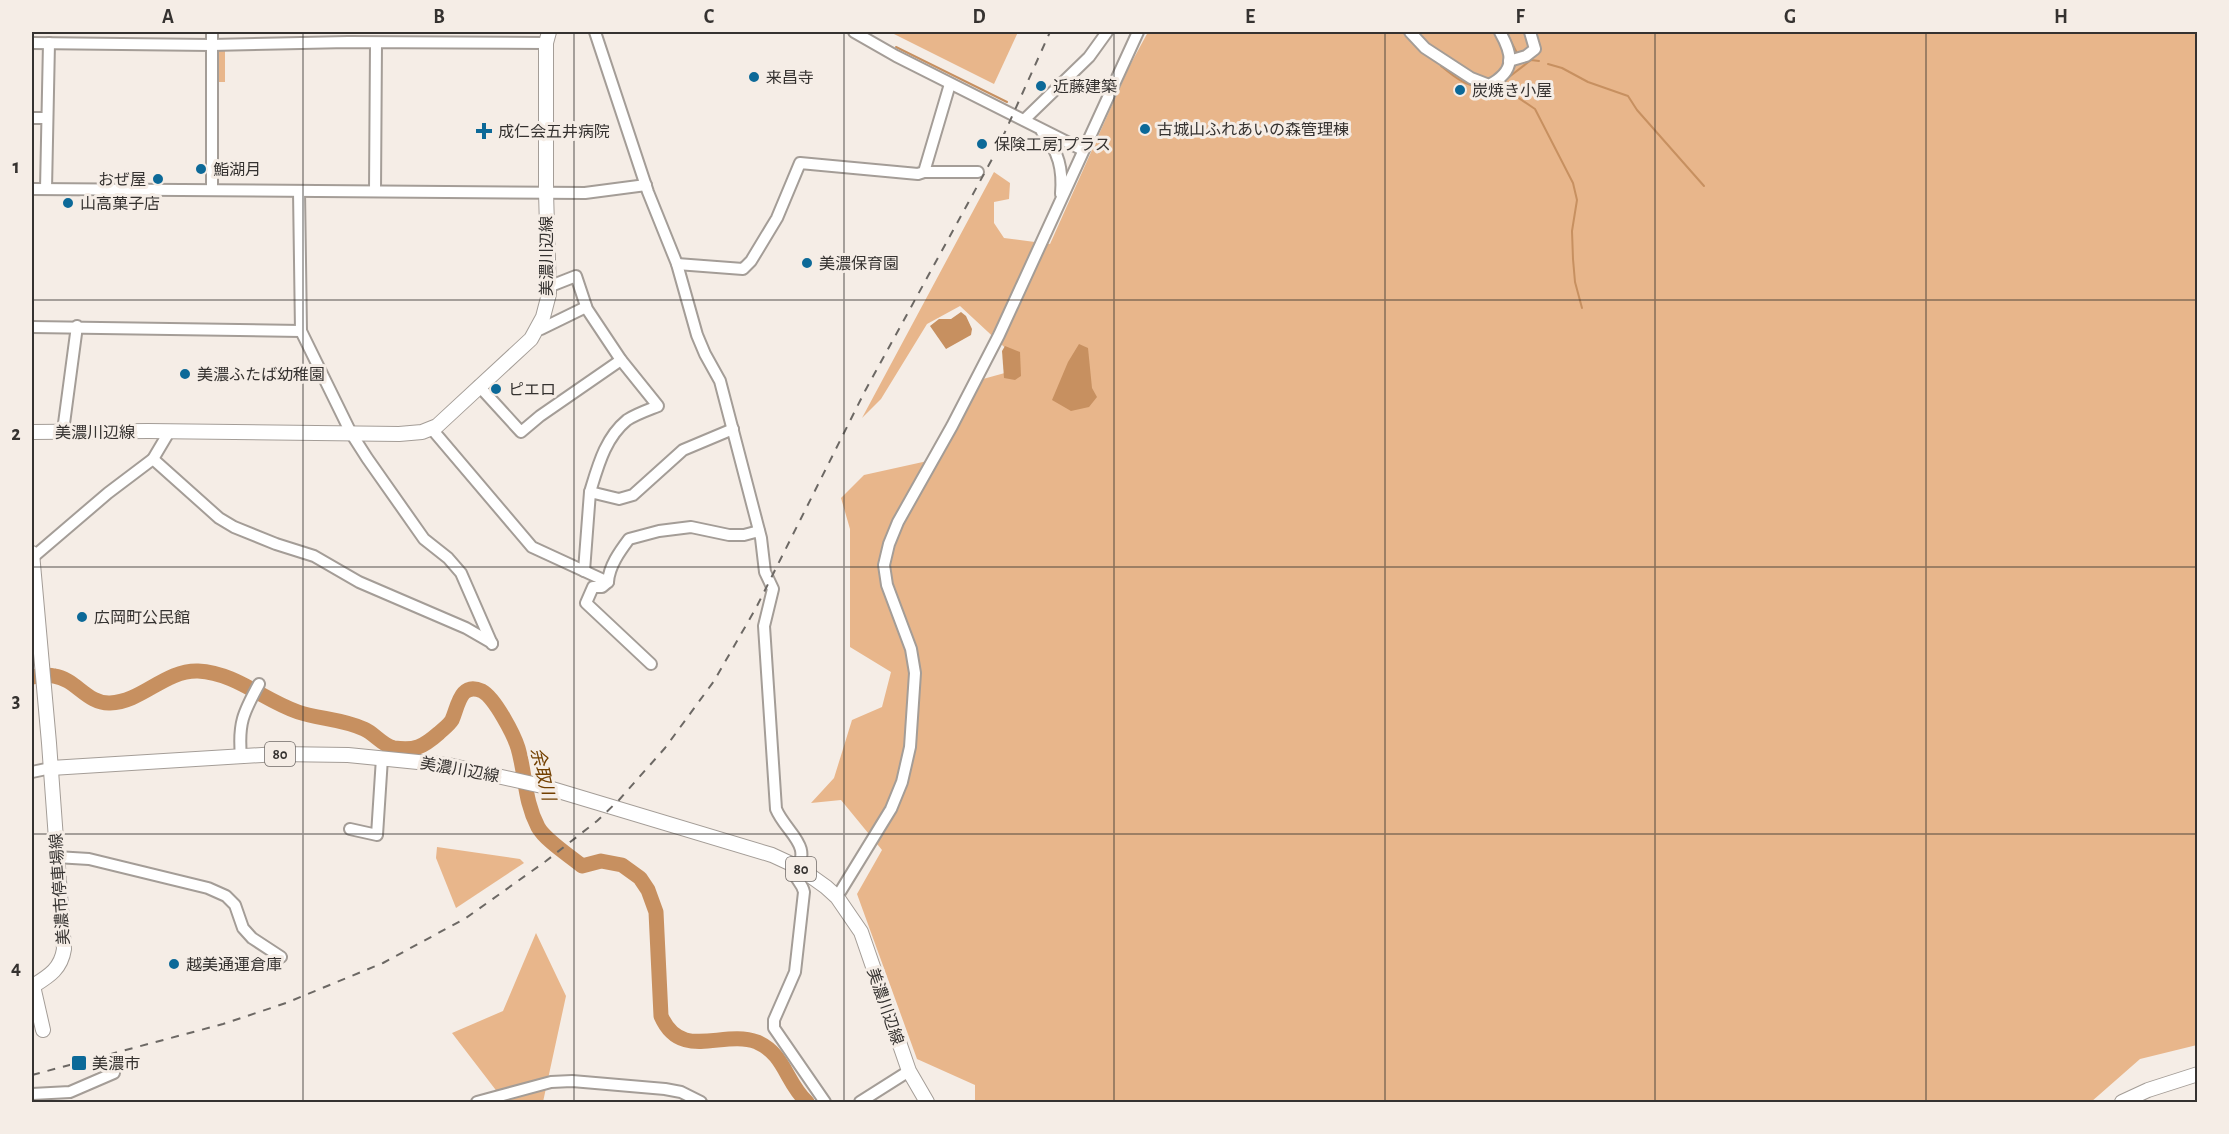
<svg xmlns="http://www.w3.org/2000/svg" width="2229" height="1134" font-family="'Alegreya Sans','Noto Sans JP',sans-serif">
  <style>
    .green { fill: #e8b68b }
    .water { fill: #c79060 }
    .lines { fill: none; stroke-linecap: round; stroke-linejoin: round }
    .stream { stroke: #c79060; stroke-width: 2 }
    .river { stroke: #c79060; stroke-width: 15 }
    .minor-casing { stroke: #a49d97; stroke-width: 14 }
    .major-casing { stroke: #a49d97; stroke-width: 16 }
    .minor { stroke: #fff; stroke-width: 10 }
    .major { stroke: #fff; stroke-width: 14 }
    .rail { stroke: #6c6864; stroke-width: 2; stroke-dasharray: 8 8; stroke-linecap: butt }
    .grid { fill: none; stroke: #353230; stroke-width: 1.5; stroke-opacity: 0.55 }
    .poi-dot { fill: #0c6998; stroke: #f5ede6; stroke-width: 2 }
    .labels { text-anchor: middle; stroke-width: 6; stroke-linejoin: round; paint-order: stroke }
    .shield { fill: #f5ede6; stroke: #6f6a67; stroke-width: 1.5 }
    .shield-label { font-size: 15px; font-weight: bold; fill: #353230 }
    .poi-label { font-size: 16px; fill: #353230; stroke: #f5ede6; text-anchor: start }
    .street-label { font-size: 16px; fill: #353230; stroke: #f5ede6 }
    .water-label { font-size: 18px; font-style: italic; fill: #734001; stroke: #f5ede6 }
    .neatline { fill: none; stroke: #353230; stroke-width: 2 }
    .grid-label { font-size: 20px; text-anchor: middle; font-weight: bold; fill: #353230 }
  </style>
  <rect width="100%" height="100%" fill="#f5ede6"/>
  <g class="green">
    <polygon points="890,32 1018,32 994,84"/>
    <polygon points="1148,32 2197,32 2197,1045 2140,1059 2091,1102 975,1102 975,1085 917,1059 857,894 882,850 841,800 811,803 834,778 852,720 882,707 891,672 850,647 850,529 841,498 864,475 941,458 983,379 1012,371 1015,357 960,306 927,324 881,399 862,418 994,172 1010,183 1009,199 994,202 994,223 1004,238 1050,244 1129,67"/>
    <rect x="215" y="49" width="10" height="33"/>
    <polygon points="437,847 520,859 524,863 456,908 436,858"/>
    <polygon points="536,933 566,996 543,1102 505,1102 452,1033 503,1011"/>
  </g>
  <g class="water">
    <polygon points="961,312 966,316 972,329 971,335 946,349 930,326 939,319 951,319"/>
    <polygon points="1079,344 1088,348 1092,388 1097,397 1089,407 1071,411 1052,400 1068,362"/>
    <polygon points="1005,346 1020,352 1021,376 1015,380 1004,378 1002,351"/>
  </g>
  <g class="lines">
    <g class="stream">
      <polyline points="1506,32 1517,53"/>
      <polyline points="896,47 1007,102"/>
      <polyline points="1548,64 1562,68 1588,82 1628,96 1637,110 1704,186"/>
      <path d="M1441,66C1452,75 1466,87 1482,87"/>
      <polyline points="1509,77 1531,60 1539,61"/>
      <polyline points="1498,84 1535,109 1573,183 1577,200 1572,231 1573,259 1575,282 1582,308"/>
    </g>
    <path class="river" d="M32,677C39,676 47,674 54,676C76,679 87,704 110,703C142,702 165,670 198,671C236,673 263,700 298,712C319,719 343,719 364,729C374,733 383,746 394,748C415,751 423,747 439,733C443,729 449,725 452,720C458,707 460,681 482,691C495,698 514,735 518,748C526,776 524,800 538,827C545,840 570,856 582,866L601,861L622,865L640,878L648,890L656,912L661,1016C681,1062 723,1029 757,1042C785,1054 786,1083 807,1102"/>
    <defs>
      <g id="minor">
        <polyline points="212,32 212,189"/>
        <path d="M595,32L648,192L677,264L697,335L705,354L720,381L761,538L765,572L773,589L764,626L776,809C786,833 815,846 794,873C796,880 802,883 804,892L795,972L774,1020V1028L825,1102"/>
        <polyline points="854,32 896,56 1083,150"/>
        <path d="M1410,32L1425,48L1471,78L1489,85C1516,71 1513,55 1500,32"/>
        <polyline points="32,43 211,45 348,42 546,43"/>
        <polyline points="1509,61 1526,56 1535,49 1530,32"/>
        <polyline points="32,118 47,118"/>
        <polyline points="1024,120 1089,57 1107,32"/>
        <path d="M1042,132C1059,151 1063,170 1061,194"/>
        <polyline points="924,172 978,172"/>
        <polyline points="32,189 585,193 646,185"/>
        <polyline points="46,189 49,43"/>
        <polyline points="299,191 301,331 351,433 367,458 424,539 448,558 461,573 492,644"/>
        <polyline points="375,191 376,43"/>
        <polyline points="677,264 743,269 751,261 777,218 800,163 918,174 924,172 950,84"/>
        <path d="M548,287L576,276L587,309L621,360L658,406C648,410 636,414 627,420C605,438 598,466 590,492"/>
        <polyline points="32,327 301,331"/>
        <polyline points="537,328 541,329 586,307"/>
        <polyline points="479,386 521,432 540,416 621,360"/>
        <polyline points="431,428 532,547 608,582 602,587 593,587 586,603 651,664"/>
        <polyline points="63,431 77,326"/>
        <polyline points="153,459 219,518 234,527 276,544 314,556 359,582 466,628 492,643"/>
        <polyline points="32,558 108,493 153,459 169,432"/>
        <polyline points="584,571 590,492 619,499 633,495 683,450 733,429"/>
        <path d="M608,582C609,566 620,551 629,539L659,531L691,527L729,535H744L759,531"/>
        <path d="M241,756C238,724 243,713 259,684"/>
        <polyline points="32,772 51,768"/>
        <polyline points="350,829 377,835 382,758"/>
        <polyline points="56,857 89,859 208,888 226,896 235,905 243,928 252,938 281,957"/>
        <polyline points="837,897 891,809 902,782 910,747 915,673 911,649 887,585 884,565 889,544 898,522 952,426 999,335 1138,32"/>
        <polyline points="32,1094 70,1092 114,1073"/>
        <polyline points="477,1102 551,1082 572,1081 665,1089 681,1092 701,1102"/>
        <polyline points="860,1102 909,1071"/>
      </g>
      <g id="major">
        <polyline points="32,432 148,431 399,434 422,432 437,426 531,339 543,317 549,294 546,192 546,43 549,32"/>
        <path d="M32,553L49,743L64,949C61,969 49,976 33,986L43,1030"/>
        <polyline points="51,768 278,754 348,755 448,765 542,786 772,855 798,867 826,887 837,897 861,932 909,1071 927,1102"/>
        <polyline points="2122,1102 2148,1090 2198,1074"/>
      </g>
    </defs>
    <use href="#minor" class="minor-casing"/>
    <use href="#major" class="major-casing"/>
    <use href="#minor" class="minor"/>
    <use href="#major" class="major"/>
    <polyline class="rail" points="32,1075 223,1024 286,1003 383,963 466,918 546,861 597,821 619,800 665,748 714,681 756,608 865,391 996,152 1050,32"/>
  </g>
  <path class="grid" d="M303,32V1102M574,32V1102M844,32V1102M1114,32V1102M1385,32V1102M1655,32V1102M1926,32V1102M32,300H2198M32,567H2198M32,834H2198"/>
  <g class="poi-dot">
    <circle cx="754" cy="77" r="6"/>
    <circle cx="1041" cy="86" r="6"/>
    <circle cx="1460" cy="90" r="6"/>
    <circle cx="1145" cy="129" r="6"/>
    <path d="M481 122h6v6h6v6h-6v6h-6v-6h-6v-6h6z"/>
    <circle cx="982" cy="144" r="6"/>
    <circle cx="201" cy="169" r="6"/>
    <circle cx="158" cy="179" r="6"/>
    <circle cx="68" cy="203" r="6"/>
    <circle cx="807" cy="263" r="6"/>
    <circle cx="185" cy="374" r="6"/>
    <circle cx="496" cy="389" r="6"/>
    <circle cx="82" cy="617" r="6"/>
    <circle cx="174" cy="964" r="6"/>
    <rect x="71" y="1055" width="16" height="16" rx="3"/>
  </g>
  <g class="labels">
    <g class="shield">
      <rect x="265" y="742" width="30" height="24" rx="4.5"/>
      <rect x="786" y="857" width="30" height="24" rx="4.5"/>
    </g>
    <g class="shield-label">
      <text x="280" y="759">80</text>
      <text x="801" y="874">80</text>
    </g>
    <g class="poi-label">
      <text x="766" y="83">来昌寺</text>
      <text x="1053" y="92">近藤建築</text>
      <text x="1472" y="96">炭焼き小屋</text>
      <text x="1157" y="135">古城山ふれあいの森管理棟</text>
      <text x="498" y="137">成仁会五井病院</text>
      <text x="994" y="150">保険工房Jプラス</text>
      <text x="213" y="175">鮨湖月</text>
      <text x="146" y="185" text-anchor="end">おぜ屋</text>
      <text x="80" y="209">山高菓子店</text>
      <text x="819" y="269">美濃保育園</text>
      <text x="197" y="380">美濃ふたば幼稚園</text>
      <text x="508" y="395">ピエロ</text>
      <text x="94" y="623">広岡町公民館</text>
      <text x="186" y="970">越美通運倉庫</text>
      <text x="92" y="1069">美濃市</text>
    </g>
    <g class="street-label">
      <text transform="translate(546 256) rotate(-90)" y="6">美濃川辺線</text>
      <text x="95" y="438">美濃川辺線</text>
      <text transform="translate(460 769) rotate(10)" y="6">美濃川辺線</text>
      <text transform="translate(59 889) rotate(-94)" y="6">美濃市停車場線</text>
      <text transform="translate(886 1006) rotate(71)" y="6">美濃川辺線</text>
    </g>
    <g class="water-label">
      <text transform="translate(543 774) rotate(76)" y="6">余取川</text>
    </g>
  </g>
  <rect width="2229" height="1134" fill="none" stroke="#f5ede6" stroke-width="66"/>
  <rect x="33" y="33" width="2163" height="1068" class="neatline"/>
  <g class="grid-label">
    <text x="168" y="23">A</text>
    <text x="439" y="23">B</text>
    <text x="709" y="23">C</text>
    <text x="979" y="23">D</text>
    <text x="1250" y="23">E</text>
    <text x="1520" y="23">F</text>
    <text x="1790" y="23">G</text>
    <text x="2061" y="23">H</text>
    <text x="16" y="173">1</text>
    <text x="16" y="440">2</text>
    <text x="16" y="707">3</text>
    <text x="16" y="974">4</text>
  </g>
</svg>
